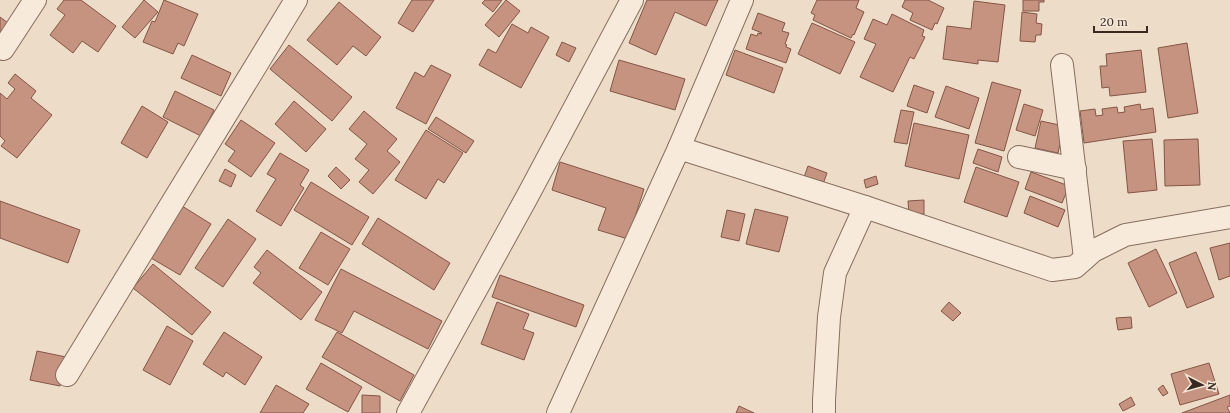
<svg xmlns="http://www.w3.org/2000/svg" width="1230" height="413" font-family="Lora,serif">
  <style>
    .building { fill: #c79381; stroke: #845546 }
    .lines { fill: none; stroke-linecap: round; stroke-linejoin: round }
    .minor-casing { stroke: #876e5e; stroke-width: 24 }
    .minor { stroke: #f7eadb; stroke-width: 22 }
  </style>
  <rect width="100%" height="100%" fill="#ecdcc8"/>
  <g class="building">
    <polygon points="64,0 81,0 116,26 98,52 82,41 73,53 50,35 65,15 57,9"/>
    <polygon points="144,0 158,12 135,38 122,27"/>
    <polygon points="164,0 198,14 184,46 178,43 173,54 143,42 152,21 155,22"/>
    <polygon points="412,0 434,0 413,32 398,23"/>
    <polygon points="485,0 502,0 493,12 482,3"/>
    <polygon points="506,0 520,11 499,37 485,25"/>
    <polygon points="647,0 718,0 706,26 675,12 656,55 629,43"/>
    <polygon points="817,0 859,0 856,8 864,12 854,35 853,34 851,38 813,20 815,15 811,13"/>
    <polygon points="905,0 928,0 944,8 937,24 935,23 932,30 910,20 913,13 902,7"/>
    <polygon points="1023,0 1044,0 1044,2 1039,2 1039,11 1023,11"/>
    <polygon points="974,1 1005,5 998,62 978,60 978,64 943,59 947,26 971,29"/>
    <polygon points="339,2 381,37 366,56 353,46 337,65 307,40"/>
    <polygon points="1022,12 1037,14 1036,23 1042,24 1041,35 1036,35 1035,42 1020,41"/>
    <polygon points="758,13 785,23 782,31 789,33 785,44 787,45 786,47 791,49 786,63 746,49 751,34 757,36 758,33 761,34 762,33 752,29"/>
    <polygon points="892,14 924,30 922,36 925,37 914,59 910,57 893,92 860,77 876,44 864,39 873,19 887,25"/>
    <polygon points="0,17 12,26 0,36"/>
    <polygon points="812,23 855,42 840,74 798,54"/>
    <polygon points="512,24 528,33 531,27 549,37 521,88 479,65 488,49 496,53"/>
    <polygon points="562,42 576,48 569,62 556,55"/>
    <polygon points="1187,43 1198,113 1168,118 1158,48"/>
    <polygon points="289,45 352,97 332,121 270,69"/>
    <polygon points="735,50 783,68 774,93 726,75"/>
    <polygon points="1141,50 1146,92 1110,96 1109,87 1102,88 1100,66 1107,66 1106,54"/>
    <polygon points="192,55 231,73 221,96 181,78"/>
    <polygon points="619,60 685,79 675,110 610,91"/>
    <polygon points="431,65 451,75 426,124 396,108 415,72 424,77"/>
    <polygon points="15,74 36,91 31,98 52,115 17,158 1,146 5,141 0,136 0,93 7,99 15,89 8,83"/>
    <polygon points="992,82 1021,90 1004,151 975,143"/>
    <polygon points="914,85 934,92 927,113 907,106"/>
    <polygon points="946,86 979,98 969,129 935,117"/>
    <polygon points="175,91 214,110 201,136 163,117"/>
    <polygon points="294,101 326,129 306,152 275,124"/>
    <polygon points="1024,104 1043,110 1035,136 1016,130"/>
    <polygon points="1140,104 1141,110 1153,108 1156,132 1084,143 1080,111 1095,109 1096,116 1103,115 1102,109 1117,107 1118,113 1125,112 1124,107"/>
    <polygon points="142,106 168,122 147,158 121,143"/>
    <polygon points="901,110 914,112 907,144 894,142"/>
    <polygon points="364,111 397,139 387,151 400,162 373,194 359,182 369,170 355,159 367,144 349,129"/>
    <polygon points="436,117 474,141 466,153 428,129"/>
    <polygon points="241,120 275,143 251,177 228,161 235,151 225,144"/>
    <polygon points="1041,121 1064,126 1058,153 1035,148"/>
    <polygon points="914,123 969,135 959,179 905,166"/>
    <polygon points="426,130 463,153 444,183 438,179 426,199 395,180"/>
    <polygon points="1152,139 1157,190 1128,193 1123,141"/>
    <polygon points="1198,139 1200,185 1165,186 1164,140"/>
    <polygon points="978,149 1002,157 998,172 973,163"/>
    <polygon points="280,153 309,170 300,185 304,188 281,226 256,211 276,179 267,174"/>
    <polygon points="560,162 644,189 628,239 598,230 606,208 552,190"/>
    <polygon points="808,166 827,173 822,187 803,180"/>
    <polygon points="336,167 350,180 341,189 328,176"/>
    <polygon points="976,167 1019,182 1007,217 964,202"/>
    <polygon points="225,169 236,175 231,187 219,181"/>
    <polygon points="1031,172 1069,186 1062,203 1025,189"/>
    <polygon points="876,176 878,184 866,188 864,180"/>
    <polygon points="311,182 369,217 352,245 294,210"/>
    <polygon points="1030,196 1065,210 1058,227 1024,213"/>
    <polygon points="924,200 924,214 909,215 908,201"/>
    <polygon points="0,201 80,230 68,263 0,238"/>
    <polygon points="182,206 211,224 180,275 151,258"/>
    <polygon points="755,209 788,217 779,252 746,244"/>
    <polygon points="727,210 745,214 739,241 721,237"/>
    <polygon points="378,218 450,263 434,290 362,244"/>
    <polygon points="228,219 256,239 223,287 195,268"/>
    <polygon points="321,232 350,249 328,285 299,268"/>
    <polygon points="1230,243 1230,276 1219,280 1210,248"/>
    <polygon points="1156,249 1177,293 1149,307 1128,263"/>
    <polygon points="267,250 322,292 301,320 253,283 261,273 254,267"/>
    <polygon points="1196,252 1214,297 1187,308 1169,263"/>
    <polygon points="153,264 211,312 192,335 133,288"/>
    <polygon points="341,269 442,321 428,349 354,311 342,333 315,320"/>
    <polygon points="500,275 584,305 576,327 492,297"/>
    <polygon points="497,302 529,314 523,329 534,333 524,360 481,344"/>
    <polygon points="949,302 961,313 953,321 941,311"/>
    <polygon points="1131,317 1132,328 1118,330 1116,318"/>
    <polygon points="167,326 193,341 170,385 143,370"/>
    <polygon points="224,332 262,357 245,385 226,372 223,377 203,364"/>
    <polygon points="337,332 414,375 400,401 322,357"/>
    <polygon points="37,351 66,357 60,386 30,380"/>
    <polygon points="321,363 362,387 348,412 306,389"/>
    <polygon points="1209,363 1219,394 1180,405 1171,374"/>
    <polygon points="276,385 309,404 303,413 260,413"/>
    <polygon points="1163,385 1168,393 1163,396 1158,389"/>
    <polygon points="362,395 380,396 380,413 362,413"/>
    <polygon points="1230,395 1230,406 1227,407 1230,413 1182,413"/>
    <polygon points="1131,397 1135,405 1123,411 1119,404"/>
    <polygon points="739,406 754,413 736,413"/>
  </g>
  <g class="lines">
    <defs>
      <g id="minor">
        <polyline points="3,49 35,0"/>
        <polyline points="1062,65 1085,258"/>
        <polyline points="679,148 865,207 1052,270 1075,267 1093,251 1125,235 1230,217"/>
        <polyline points="1019,157 1075,169"/>
        <polyline points="67,375 296,0"/>
        <polyline points="408,413 527,197 632,0"/>
        <polyline points="558,413 679,148 742,0"/>
        <polyline points="824,413 824,400 829,317 835,273 865,207"/>
      </g>
    </defs>
    <use href="#minor" class="minor-casing"/>
    <use href="#minor" class="minor"/>
  </g>
  <g transform="translate(1202 385) rotate(96)" stroke="#f4e7d7" stroke-width="3" paint-order="stroke">
  <path d="M0-3L7 15L0 10L-7 15Z" fill="#382921"/>
  <text y="-6" font-size="11" font-weight="bold" text-anchor="middle" fill="#382921">N</text>
  </g>
  <path d="M1094 26v6h53v-6" fill="none" stroke="#382921" stroke-width="2"/>
  <text x="1100" y="26" font-size="12" fill="#382921" stroke="#f4e7d7" stroke-width="3" paint-order="stroke">20 m</text>
</svg>
